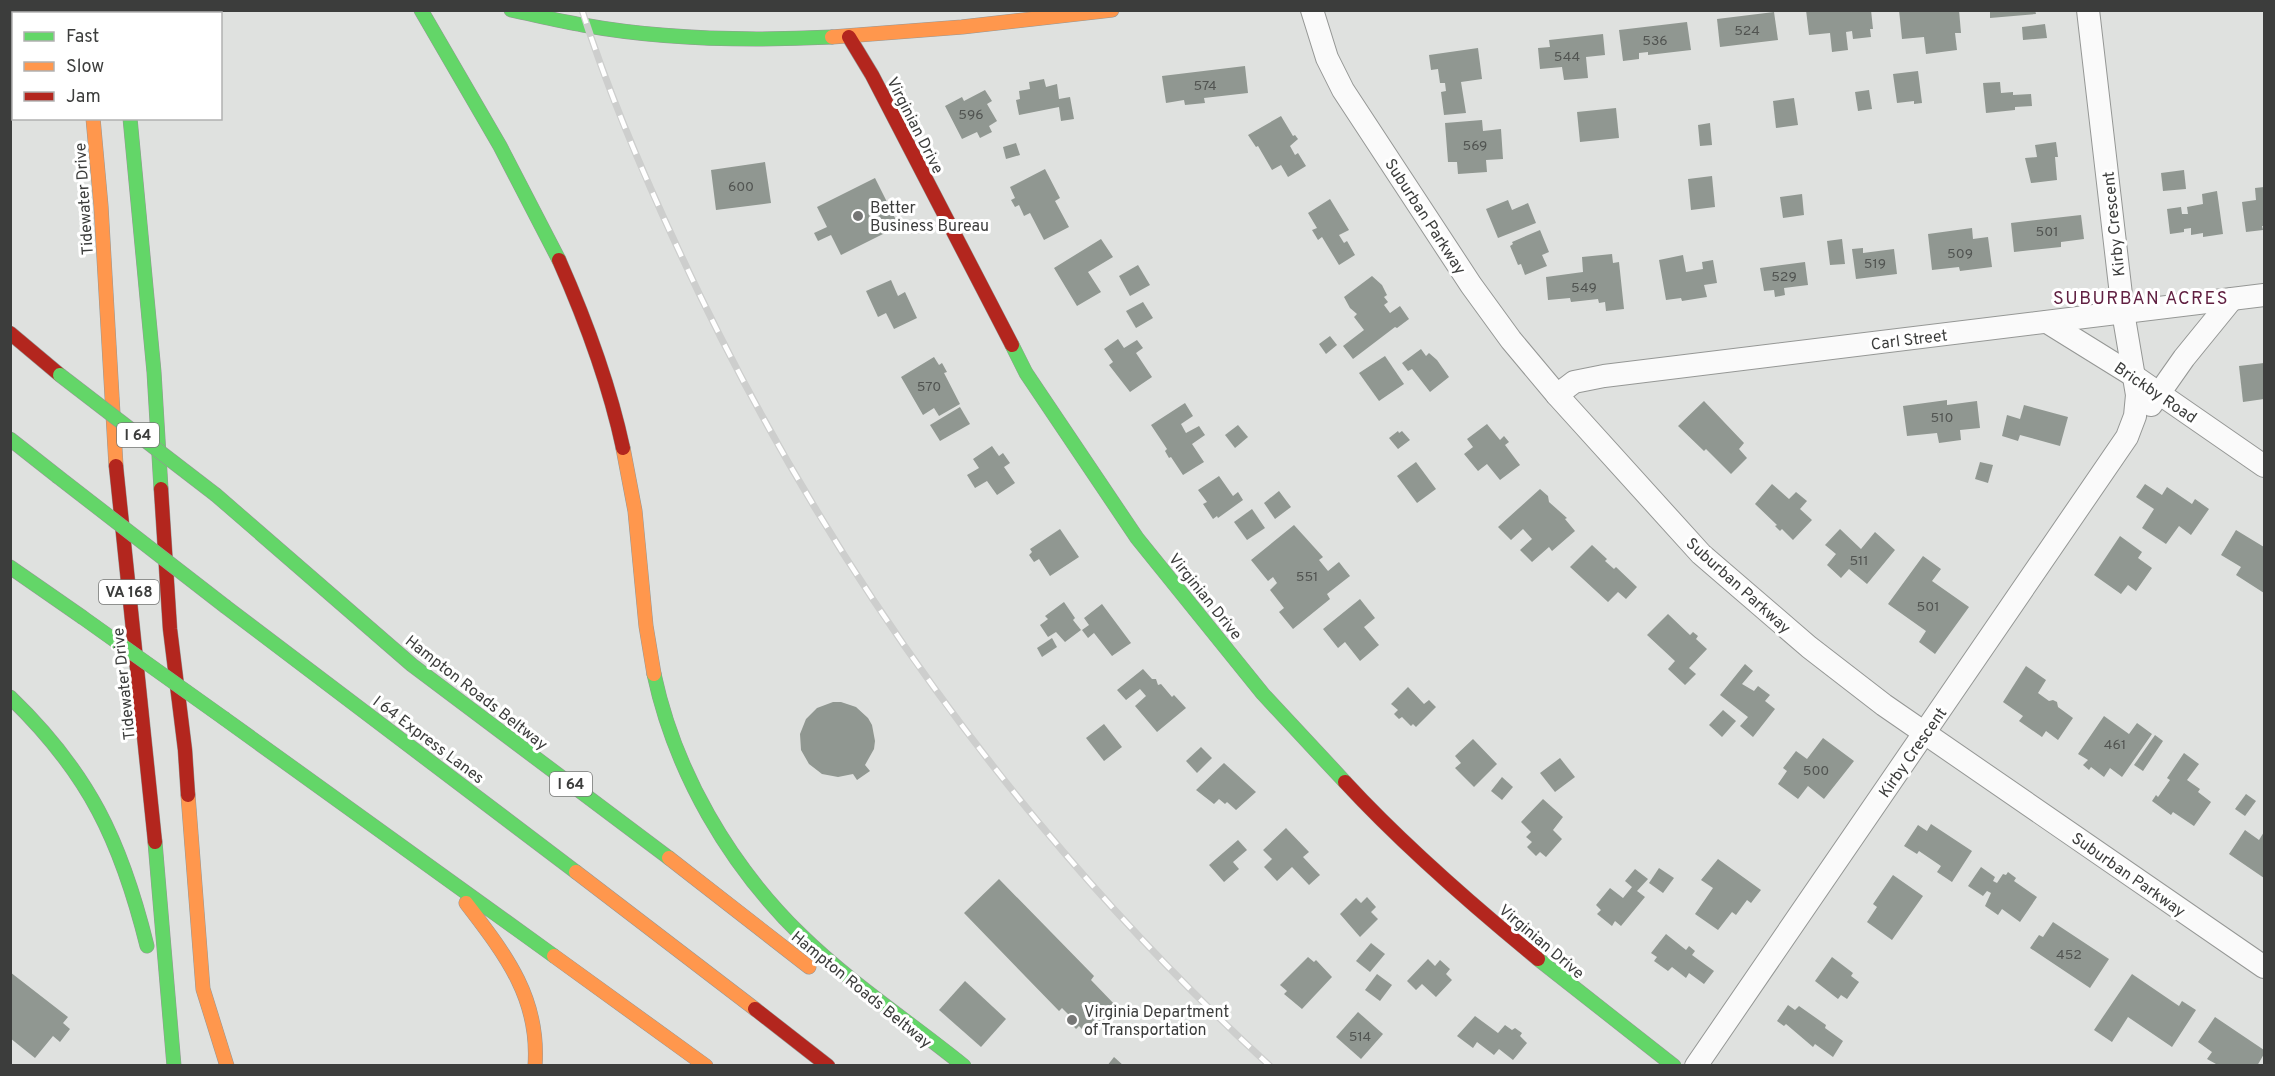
<svg xmlns="http://www.w3.org/2000/svg" width="2275" height="1076" font-family="Overpass,sans-serif">
  <style>
    .building { fill: #909791 }
    .lines { fill: none; stroke-linecap: round; stroke-linejoin: round }
    .street-casing { stroke: #959795; stroke-width: 24 }
    .fast-casing { stroke: #959795; stroke-width: 15 }
    .slow-casing { stroke: #959795; stroke-width: 15 }
    .jam-casing { stroke: #959795; stroke-width: 15 }
    .street { stroke: #fafafa; stroke-width: 22 }
    .fast { stroke: #63d668; stroke-width: 14 }
    .slow { stroke: #ff974d; stroke-width: 14 }
    .jam { stroke: #b3261e; stroke-width: 14 }
    .rail-casing { stroke: #cdcecd; stroke-width: 7 }
    .rail { stroke: #fff; stroke-width: 4.5; stroke-dasharray: 14; stroke-linecap: butt }
    .fast-bridge-casing { stroke: #959795; stroke-width: 15; stroke-linecap: butt }
    .fast-bridge { stroke: #63d668; stroke-width: 14 }
    .poi-dot { fill: #757675; stroke: #fff; stroke-width: 2 }
    .labels { text-anchor: middle; stroke-width: 6; stroke-linejoin: round; paint-order: stroke }
    .number-label { font-size: 14px; fill: #515451 }
    .shield { fill: #fff; stroke: #767776; stroke-width: 1.5 }
    .shield-label { font-size: 15px; font-weight: bold; fill: #3c3d3c }
    .street-label { font-size: 16px; fill: #3c3d3c; stroke: #fff }
    .poi-label { font-size: 16px; fill: #3c3d3c; stroke: #fff; text-anchor: start }
    .neighbourhood-label { font-size: 18px; letter-spacing: 1.5px; fill: #612142; stroke: #fff }
  </style>
  <rect width="100%" height="100%" fill="#dfe1df"/>
  <g class="building">
    <polygon points="1806,10 1871,10 1873,29 1870,29 1871,37 1853,39 1852,31 1846,32 1848,50 1832,52 1830,33 1809,35"/>
    <polygon points="1899,10 1959,10 1961,33 1955,33 1957,50 1926,54 1924,37 1902,39"/>
    <polygon points="1990,10 2035,10 2036,14 1990,18"/>
    <polygon points="1774,12 1778,40 1720,47 1717,19"/>
    <polygon points="1687,22 1691,50 1648,55 1648,52 1639,53 1639,59 1623,61 1619,30"/>
    <polygon points="2045,24 2047,38 2023,40 2022,27"/>
    <polygon points="1603,34 1605,55 1586,57 1588,78 1564,80 1562,67 1540,69 1538,48 1550,47 1549,40"/>
    <polygon points="1478,48 1482,79 1461,82 1466,113 1444,115 1441,92 1446,91 1445,83 1440,83 1438,69 1431,70 1429,55"/>
    <polygon points="1245,66 1248,93 1204,98 1205,103 1185,105 1184,100 1166,103 1162,76"/>
    <polygon points="1918,71 1922,103 1914,104 1914,101 1897,103 1893,74"/>
    <polygon points="1044,79 1046,87 1057,84 1059,99 1070,97 1074,119 1061,121 1059,107 1019,115 1016,100 1020,99 1019,91 1030,89 1029,82"/>
    <polygon points="2000,82 2001,93 2013,92 2013,95 2031,94 2032,106 2015,107 2015,110 1986,113 1983,83"/>
    <polygon points="985,90 992,101 987,104 997,121 989,126 992,132 980,138 977,132 962,139 945,106 962,97 964,101"/>
    <polygon points="1869,90 1872,109 1858,111 1855,92"/>
    <polygon points="1794,98 1798,125 1776,128 1773,101"/>
    <polygon points="1616,108 1619,138 1580,142 1577,112"/>
    <polygon points="1281,116 1293,136 1295,135 1298,139 1290,146 1295,155 1298,153 1306,166 1288,177 1281,165 1272,170 1258,146 1256,147 1248,135"/>
    <polygon points="1482,120 1483,131 1501,129 1503,159 1486,160 1487,172 1458,174 1457,162 1448,162 1445,123"/>
    <polygon points="1710,123 1712,145 1700,146 1698,125"/>
    <polygon points="2056,142 2058,157 2055,157 2057,180 2031,183 2025,158 2037,157 2035,145"/>
    <polygon points="1016,143 1020,155 1006,159 1003,147"/>
    <polygon points="765,162 771,203 716,210 711,170"/>
    <polygon points="1045,169 1060,198 1055,201 1069,227 1044,240 1030,213 1024,216 1019,205 1015,207 1011,200 1015,198 1010,187"/>
    <polygon points="2184,170 2186,189 2163,191 2161,173"/>
    <polygon points="1712,176 1715,207 1691,210 1688,179"/>
    <polygon points="875,178 899,226 841,255 831,235 818,241 814,233 827,227 817,207"/>
    <polygon points="2264,187 2264,226 2262,226 2263,230 2246,232 2242,202 2256,200 2255,188"/>
    <polygon points="2217,191 2223,234 2203,237 2203,233 2191,235 2191,228 2184,229 2184,232 2170,234 2167,209 2181,207 2182,214 2188,214 2187,207 2203,204 2202,194"/>
    <polygon points="1802,194 1804,215 1783,218 1780,197"/>
    <polygon points="1330,199 1349,230 1339,235 1344,243 1347,241 1355,255 1339,265 1322,237 1318,240 1312,230 1317,228 1308,213"/>
    <polygon points="1508,200 1512,210 1528,203 1536,223 1498,238 1486,209"/>
    <polygon points="2081,215 2084,239 2061,242 2061,247 2014,252 2011,223"/>
    <polygon points="1972,228 1973,239 1988,237 1992,267 1960,271 1959,267 1932,270 1928,234"/>
    <polygon points="1540,230 1549,252 1542,255 1547,266 1525,275 1521,264 1518,265 1510,246 1513,244 1512,242"/>
    <polygon points="1101,239 1113,257 1088,272 1101,292 1077,306 1054,268"/>
    <polygon points="1842,239 1845,264 1830,265 1827,241"/>
    <polygon points="1863,248 1863,253 1894,249 1897,274 1856,279 1852,249"/>
    <polygon points="1612,254 1613,263 1619,262 1624,309 1606,311 1605,302 1599,303 1598,299 1571,302 1570,298 1548,300 1546,277 1583,272 1582,257"/>
    <polygon points="1683,255 1686,272 1703,269 1702,262 1713,260 1717,283 1704,285 1707,297 1682,301 1681,298 1666,300 1659,260"/>
    <polygon points="1805,262 1808,285 1784,288 1785,295 1775,297 1774,290 1764,291 1760,268"/>
    <polygon points="1138,265 1150,285 1130,296 1119,276"/>
    <polygon points="1372,276 1382,285 1387,295 1384,297 1388,302 1384,305 1390,313 1400,306 1409,319 1397,328 1395,327 1353,359 1343,346 1364,330 1354,317 1357,314 1350,308 1344,297"/>
    <polygon points="891,280 898,296 905,292 917,318 894,329 886,313 878,317 866,291"/>
    <polygon points="1143,302 1153,318 1136,328 1126,311"/>
    <polygon points="1330,336 1337,345 1326,354 1319,344"/>
    <polygon points="1118,339 1124,348 1137,340 1143,348 1136,353 1152,377 1130,392 1109,365 1113,362 1104,349"/>
    <polygon points="1421,349 1426,356 1429,353 1437,360 1449,377 1430,392 1412,369 1408,371 1402,363"/>
    <polygon points="1385,356 1404,384 1379,401 1359,373"/>
    <polygon points="934,357 939,365 942,363 947,372 944,373 960,404 939,416 934,408 923,415 901,377"/>
    <polygon points="2264,363 2264,399 2243,402 2239,366"/>
    <polygon points="1947,400 1947,405 1977,401 1980,428 1960,430 1961,440 1939,443 1937,433 1907,436 1903,406"/>
    <polygon points="1704,401 1744,443 1739,449 1747,458 1731,474 1706,449 1704,451 1678,426"/>
    <polygon points="1185,403 1193,416 1181,424 1186,433 1199,426 1205,435 1192,444 1204,462 1183,475 1171,457 1169,458 1165,451 1167,449 1151,425"/>
    <polygon points="2024,405 2068,417 2060,446 2020,435 2018,441 2002,436 2007,415 2020,419"/>
    <polygon points="960,407 970,424 940,441 930,425"/>
    <polygon points="1487,424 1500,440 1504,436 1509,442 1505,445 1520,465 1500,480 1487,464 1478,471 1464,454 1473,447 1467,439"/>
    <polygon points="1238,425 1248,437 1235,448 1225,435"/>
    <polygon points="1398,431 1399,433 1402,431 1410,440 1398,449 1389,438"/>
    <polygon points="992,446 999,456 1003,453 1010,463 1004,467 1015,483 997,495 987,481 975,488 967,475 979,468 973,459"/>
    <polygon points="1416,462 1436,489 1417,503 1397,476"/>
    <polygon points="1980,462 1993,465 1988,483 1975,479"/>
    <polygon points="1219,476 1233,496 1238,492 1243,500 1218,518 1217,516 1213,519 1203,504 1207,502 1198,490"/>
    <polygon points="1772,484 1789,499 1796,492 1807,501 1800,509 1812,520 1793,540 1782,529 1780,531 1775,526 1777,525 1755,504"/>
    <polygon points="2145,484 2162,495 2167,487 2192,504 2195,499 2209,509 2191,535 2179,526 2166,544 2142,528 2154,509 2136,497"/>
    <polygon points="1540,489 1548,496 1549,502 1567,518 1565,519 1575,531 1552,551 1549,547 1532,562 1520,550 1532,539 1523,529 1511,540 1498,527"/>
    <polygon points="1279,491 1291,507 1275,519 1264,503"/>
    <polygon points="1252,509 1265,528 1247,540 1234,522"/>
    <polygon points="1294,525 1323,557 1319,560 1328,571 1339,562 1350,576 1327,594 1330,599 1293,629 1279,612 1284,608 1270,590 1277,583 1273,577 1268,581 1251,560"/>
    <polygon points="1060,529 1079,557 1050,576 1039,559 1034,562 1029,555 1032,552 1030,549"/>
    <polygon points="1840,529 1861,549 1875,532 1895,550 1867,584 1849,569 1841,578 1827,565 1836,554 1825,545"/>
    <polygon points="2236,530 2264,547 2264,593 2236,575 2241,567 2221,555"/>
    <polygon points="2120,536 2142,552 2138,558 2152,568 2136,591 2128,585 2121,594 2094,575"/>
    <polygon points="1592,545 1607,559 1605,561 1614,569 1616,567 1637,587 1626,599 1618,592 1608,602 1570,567"/>
    <polygon points="1923,556 1941,569 1932,581 1969,607 1935,654 1919,642 1926,631 1888,604"/>
    <polygon points="1360,599 1375,618 1364,627 1379,645 1360,661 1345,642 1338,648 1323,629"/>
    <polygon points="1064,602 1075,618 1073,620 1081,630 1065,642 1056,632 1048,637 1040,625 1048,619 1045,616"/>
    <polygon points="1102,604 1131,643 1112,656 1094,633 1088,638 1082,630 1089,625 1084,618"/>
    <polygon points="1668,614 1690,635 1693,632 1698,636 1696,639 1707,649 1689,668 1696,674 1685,685 1668,669 1675,661 1647,635"/>
    <polygon points="1052,638 1057,647 1042,657 1037,648"/>
    <polygon points="1745,664 1753,671 1742,684 1754,691 1758,686 1770,695 1765,701 1775,709 1753,737 1740,726 1748,717 1720,695"/>
    <polygon points="2026,666 2046,680 2038,693 2049,701 2053,700 2057,702 2058,707 2073,718 2058,740 2046,731 2042,737 2019,721 2023,716 2003,702"/>
    <polygon points="1143,669 1152,679 1156,679 1158,685 1161,684 1172,697 1174,695 1186,708 1157,732 1135,706 1146,696 1140,689 1126,700 1117,690"/>
    <polygon points="1408,687 1424,704 1429,700 1436,707 1416,727 1413,724 1411,726 1402,717 1399,719 1394,714 1398,710 1391,704"/>
    <polygon points="833,702 841,702 856,707 868,718 872,725 875,741 874,749 865,765 870,771 857,780 853,774 838,777 822,774 809,764 801,750 800,734 806,719 817,708"/>
    <polygon points="1723,710 1736,721 1722,737 1709,725"/>
    <polygon points="2104,716 2129,734 2137,723 2152,734 2122,777 2110,768 2104,777 2091,767 2089,770 2083,765 2088,760 2078,754"/>
    <polygon points="1104,724 1122,747 1104,761 1086,738"/>
    <polygon points="2155,735 2163,741 2143,771 2134,765"/>
    <polygon points="1823,738 1854,761 1824,799 1808,786 1798,799 1778,784 1787,771 1783,768 1796,751 1807,759"/>
    <polygon points="1473,739 1497,764 1474,787 1455,768 1461,763 1455,756"/>
    <polygon points="1201,747 1212,758 1197,773 1186,761"/>
    <polygon points="2184,753 2199,764 2187,780 2200,789 2198,792 2211,802 2194,826 2173,812 2171,815 2152,801 2156,795 2158,797 2170,780 2167,778"/>
    <polygon points="1560,758 1575,777 1555,792 1540,773"/>
    <polygon points="1224,763 1256,792 1236,810 1227,802 1225,804 1219,799 1214,804 1196,790"/>
    <polygon points="1502,777 1513,787 1502,800 1491,791"/>
    <polygon points="2246,794 2256,801 2245,816 2235,809"/>
    <polygon points="1543,799 1563,817 1553,830 1562,839 1546,857 1540,852 1536,856 1527,847 1532,842 1526,837 1531,832 1521,822"/>
    <polygon points="1931,824 1972,851 1952,882 1937,872 1941,866 1919,851 1917,854 1904,846 1918,825 1927,831"/>
    <polygon points="1286,828 1309,852 1303,857 1320,875 1309,885 1292,867 1277,881 1264,867 1272,859 1263,850"/>
    <polygon points="2245,830 2259,840 2264,832 2264,878 2229,854"/>
    <polygon points="1238,840 1247,850 1233,862 1239,869 1224,882 1209,865"/>
    <polygon points="1718,859 1761,890 1751,903 1747,900 1736,915 1732,912 1718,930 1695,914 1713,888 1701,880"/>
    <polygon points="1981,867 1995,877 1993,881 1997,883 2003,874 2006,875 2008,872 2016,878 2014,881 2037,897 2020,922 2002,909 1998,915 1985,906 1991,893 1987,891 1983,896 1968,886"/>
    <polygon points="1659,868 1674,878 1663,893 1649,883"/>
    <polygon points="1635,869 1648,879 1637,891 1645,897 1621,926 1615,921 1612,926 1597,914 1601,910 1596,905 1610,888 1623,898 1632,887 1625,881"/>
    <polygon points="1893,875 1923,896 1892,940 1867,922 1877,907 1873,904"/>
    <polygon points="999,879 1094,976 1091,980 1118,1008 1089,1036 1079,1026 1076,1029 1066,1018 1069,1015 1062,1008 1059,1011 964,913"/>
    <polygon points="1367,897 1376,907 1371,912 1378,919 1360,937 1340,914 1356,898 1361,903"/>
    <polygon points="2053,922 2109,959 2090,988 2030,948 2039,935 2043,937"/>
    <polygon points="1666,934 1686,950 1689,946 1695,951 1692,955 1714,971 1704,984 1689,973 1686,978 1672,967 1668,971 1654,961 1657,957 1651,953"/>
    <polygon points="1371,943 1385,954 1370,972 1356,961"/>
    <polygon points="1308,957 1314,962 1316,960 1332,977 1302,1009 1284,994 1287,991 1280,985"/>
    <polygon points="1832,957 1853,973 1851,976 1859,982 1847,999 1841,995 1838,999 1815,981"/>
    <polygon points="1428,959 1435,966 1440,960 1450,969 1446,974 1452,980 1436,997 1422,984 1416,990 1407,981"/>
    <polygon points="10,972 68,1017 63,1023 70,1029 60,1042 53,1036 35,1058 10,1038"/>
    <polygon points="1377,974 1392,985 1380,1001 1365,990"/>
    <polygon points="2132,974 2179,1006 2182,1001 2196,1010 2172,1047 2128,1017 2112,1042 2094,1030"/>
    <polygon points="965,981 1006,1019 981,1047 939,1010"/>
    <polygon points="1788,1005 1795,1010 1799,1006 1826,1025 1825,1028 1843,1041 1833,1057 1815,1044 1813,1047 1786,1024 1784,1026 1777,1021"/>
    <polygon points="1358,1012 1383,1034 1361,1059 1336,1037"/>
    <polygon points="1475,1016 1498,1033 1505,1025 1512,1030 1515,1028 1522,1033 1520,1036 1527,1043 1513,1060 1499,1049 1494,1055 1477,1042 1473,1048 1457,1036"/>
    <polygon points="2215,1017 2264,1050 2264,1054 2257,1066 2215,1066 2216,1064 2207,1059 2212,1052 2198,1042"/>
    <polygon points="1114,1057 1124,1066 1107,1066"/>
  </g>
  <g class="lines">
    <defs>
      <g id="street">
        <polyline points="1312,10 1327,58 1343,90 1471,285 1511,340 1557,395 1701,554 1809,647 1884,705 2264,967"/>
        <polyline points="2047,322 2134,376 2264,466"/>
        <polyline points="1557,395 1574,382 1604,376 2264,295"/>
        <polyline points="2151,405 2184,358 2232,299"/>
        <polyline points="1696,1066 2127,437 2135,416 2137,395 2123,312 2088,10"/>
      </g>
      <g id="fast">
        <polyline points="421,10 500,146 559,260"/>
        <path d="M511,10C535,15 559,21 583,25C665,40 750,41 832,37"/>
        <polyline points="126,14 127,10"/>
        <polyline points="130,118 154,372 161,489"/>
        <polyline points="1012,345 1026,373 1137,538 1263,694 1345,782"/>
        <polyline points="10,439 57,476"/>
        <polyline points="216,495 412,665 669,858"/>
        <polyline points="10,567 82,617"/>
        <polyline points="226,607 576,872"/>
        <path d="M654,674C675,772 729,865 801,935C850,983 911,1023 964,1066"/>
        <path d="M10,697C89,773 121,841 147,946"/>
        <polyline points="225,719 554,956"/>
        <polyline points="155,842 174,1066"/>
        <polyline points="1538,959 1674,1066"/>
      </g>
      <g id="slow">
        <polyline points="73,10 74,14"/>
        <polyline points="832,37 962,27 1112,10"/>
        <polyline points="93,118 101,206 116,466"/>
        <polyline points="623,448 635,511 646,626 654,674"/>
        <polyline points="188,795 203,989 227,1066"/>
        <polyline points="669,858 809,967"/>
        <polyline points="576,872 755,1009"/>
        <path d="M466,903C505,954 540,998 535,1066"/>
        <polyline points="554,956 706,1066"/>
      </g>
      <g id="jam">
        <polyline points="849,37 872,75 1012,345"/>
        <path d="M559,260C586,321 609,383 623,448"/>
        <polyline points="10,333 60,375"/>
        <polyline points="116,466 155,842"/>
        <polyline points="161,489 170,629 185,750 188,795"/>
        <path d="M1345,782C1404,846 1471,904 1538,959"/>
        <polyline points="755,1009 828,1066"/>
      </g>
    </defs>
    <use href="#street" class="street-casing"/>
    <use href="#fast" class="fast-casing"/>
    <use href="#slow" class="slow-casing"/>
    <use href="#jam" class="jam-casing"/>
    <use href="#street" class="street"/>
    <use href="#fast" class="fast"/>
    <use href="#slow" class="slow"/>
    <use href="#jam" class="jam"/>
    <defs>
      <path id="rail" d="M582,10C609,94 643,174 680,253C821,559 1022,838 1270,1066"/>
    </defs>
    <use href="#rail" class="rail-casing"/>
    <use href="#rail" class="rail"/>
    <defs>
      <g id="fast-bridge">
        <polyline points="60,375 216,495"/>
        <polyline points="57,476 226,607"/>
        <polyline points="82,617 225,719"/>
      </g>
    </defs>
    <use href="#fast-bridge" class="fast-bridge-casing"/>
    <use href="#fast-bridge" class="fast-bridge"/>
  </g>
  <g class="poi-dot">
    <circle cx="858" cy="216" r="6"/>
    <circle cx="1072" cy="1020" r="6"/>
  </g>
  <g class="labels">
    <g class="number-label">
      <text x="1747" y="35">524</text>
      <text x="1655" y="45">536</text>
      <text x="1567" y="61">544</text>
      <text x="1205" y="90">574</text>
      <text x="971" y="119">596</text>
      <text x="1475" y="150">569</text>
      <text x="741" y="191">600</text>
      <text x="2047" y="236">501</text>
      <text x="1960" y="258">509</text>
      <text x="1875" y="268">519</text>
      <text x="1784" y="281">529</text>
      <text x="1584" y="292">549</text>
      <text x="929" y="391">570</text>
      <text x="1942" y="422">510</text>
      <text x="1859" y="565">511</text>
      <text x="1307" y="581">551</text>
      <text x="1928" y="611">501</text>
      <text x="2115" y="749">461</text>
      <text x="1816" y="775">500</text>
      <text x="2069" y="959">452</text>
      <text x="1360" y="1041">514</text>
    </g>
    <g class="shield">
      <rect x="117" y="423" width="42" height="24" rx="4.5"/>
      <rect x="99" y="580" width="60" height="24" rx="4.5"/>
      <rect x="550" y="772" width="42" height="24" rx="4.5"/>
    </g>
    <g class="shield-label">
      <text x="138" y="440">I 64</text>
      <text x="129" y="597">VA 168</text>
      <text x="571" y="789">I 64</text>
    </g>
    <g class="street-label">
      <text transform="translate(916 125) rotate(63)" y="6">Virginian Drive</text>
      <text transform="translate(83 199) rotate(-94)" y="6">Tidewater Drive</text>
      <text transform="translate(1426 216) rotate(57)" y="6">Suburban Parkway</text>
      <text transform="translate(2113 224) rotate(-96)" y="6">Kirby Crescent</text>
      <text transform="translate(1909 339) rotate(-7)" y="6">Carl Street</text>
      <text transform="translate(2156 392) rotate(34)" y="6">Brickby Road</text>
      <text transform="translate(1739 585) rotate(42)" y="6">Suburban Parkway</text>
      <text transform="translate(1206 596) rotate(51)" y="6">Virginian Drive</text>
      <text transform="translate(123 684) rotate(-96)" y="6">Tidewater Drive</text>
      <text transform="translate(477 692) rotate(38)" y="6">Hampton Roads Beltway</text>
      <text transform="translate(429 739) rotate(37)" y="6">I 64 Express Lanes</text>
      <text transform="translate(1912 752) rotate(-55)" y="6">Kirby Crescent</text>
      <text transform="translate(2129 874) rotate(35)" y="6">Suburban Parkway</text>
      <text transform="translate(1542 941) rotate(40)" y="6">Virginian Drive</text>
      <text transform="translate(862 989) rotate(39)" y="6">Hampton Roads Beltway</text>
    </g>
    <g class="poi-label">
      <text x="870" y="213">Better<tspan x="870" dy="18">Business Bureau</tspan></text>
      <text x="1084" y="1017">Virginia Department<tspan x="1084" dy="18">of Transportation</tspan></text>
    </g>
    <g class="neighbourhood-label">
      <text x="2141" y="304">SUBURBAN ACRES</text>
    </g>
  </g>
  <rect width="2275" height="1076" fill="none" stroke="#3c3d3c" stroke-width="24"/>
  <rect x="12" y="12" width="210" height="108" fill="#ffffff" stroke="#b1b1b1" stroke-width="1.5"/>
  <rect x="24" y="32" width="30" height="9" fill="#63d668" stroke="#b1b1b1" stroke-width="1.5"/>
  <text x="66" y="42" font-size="18" fill="#3c3d3c">Fast</text>
  <rect x="24" y="62" width="30" height="9" fill="#ff974d" stroke="#b1b1b1" stroke-width="1.5"/>
  <text x="66" y="72" font-size="18" fill="#3c3d3c">Slow</text>
  <rect x="24" y="92" width="30" height="9" fill="#b3261e" stroke="#b1b1b1" stroke-width="1.5"/>
  <text x="66" y="102" font-size="18" fill="#3c3d3c">Jam</text>
</svg>
